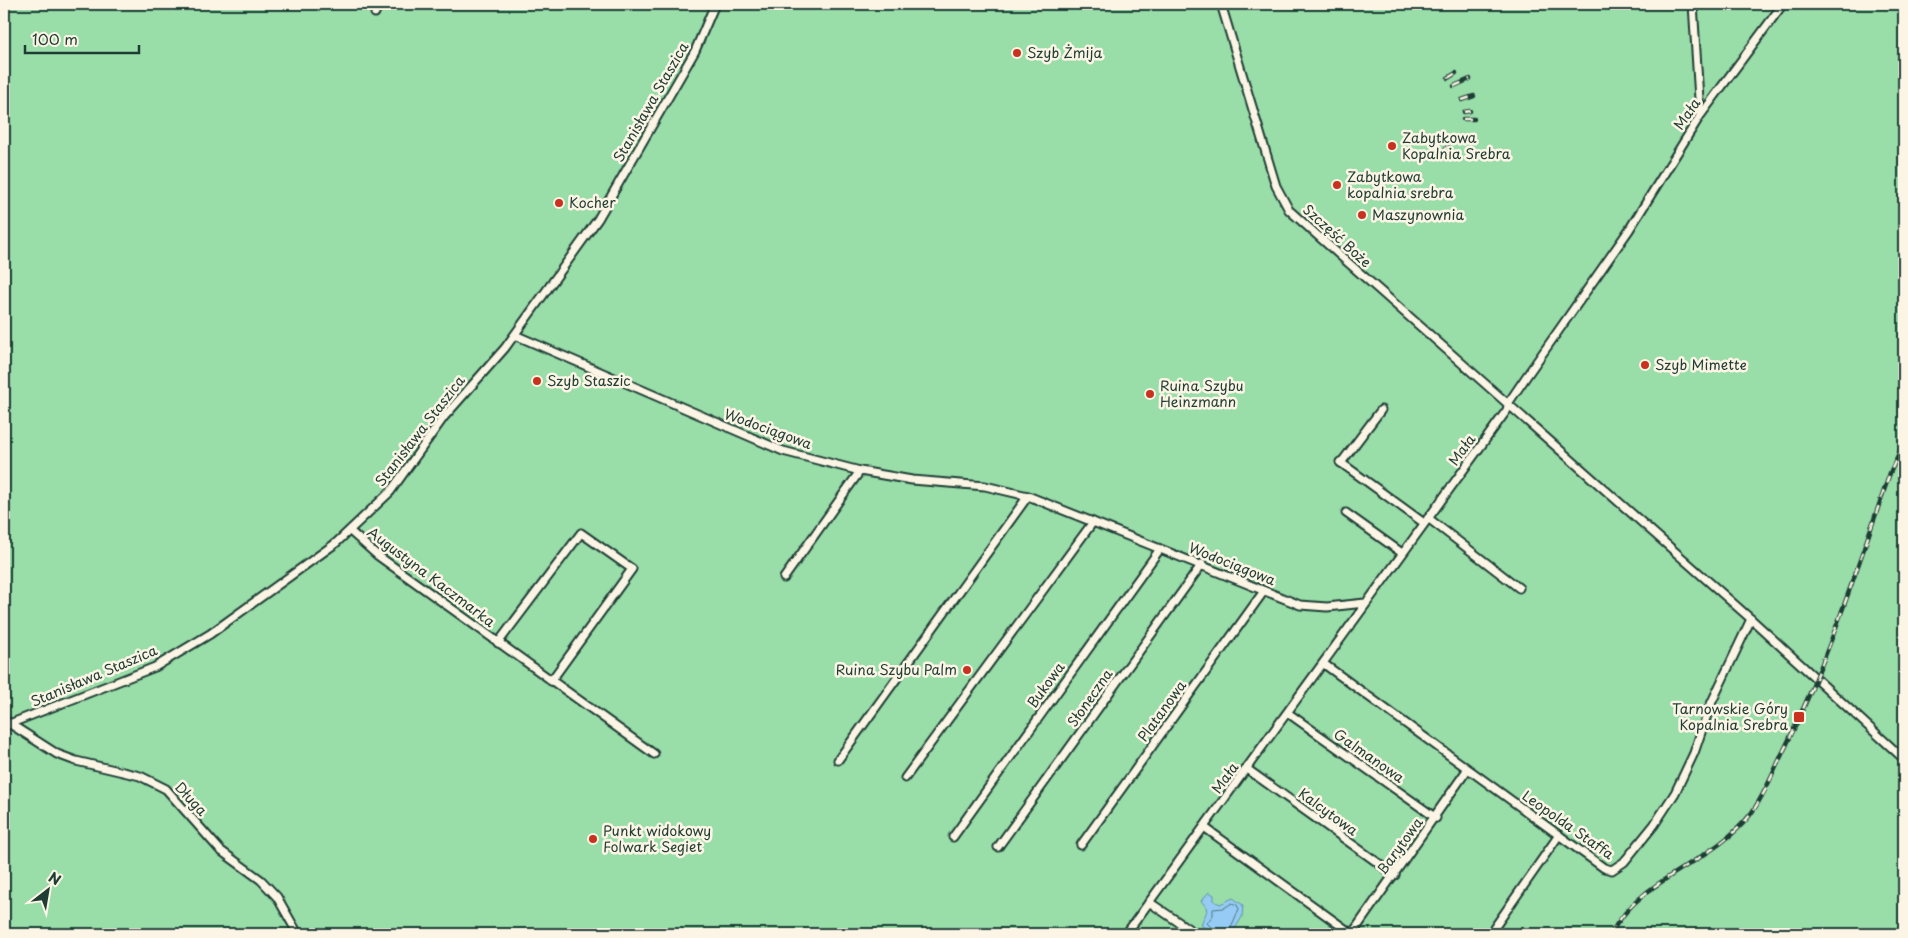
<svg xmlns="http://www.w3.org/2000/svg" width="1908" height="938" font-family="'Playpen Sans',sans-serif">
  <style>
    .green { fill: #99dda9; stroke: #5c8d6e }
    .water { fill: #95cbf4; stroke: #6692a7 }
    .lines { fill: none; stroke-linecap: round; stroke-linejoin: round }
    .shore { stroke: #4e7681; stroke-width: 1 }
    .street-casing { stroke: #1f3d34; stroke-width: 11 }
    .street { stroke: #fcf5e5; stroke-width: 7 }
    .rail-casing { stroke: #1f3d34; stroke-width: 4.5 }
    .rail { stroke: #fcf5e5; stroke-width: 2.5; stroke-dasharray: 8; stroke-linecap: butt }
    .poi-dot { fill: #c8321e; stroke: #fcf5e5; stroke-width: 2 }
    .labels { text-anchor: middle; stroke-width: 5; stroke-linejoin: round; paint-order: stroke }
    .poi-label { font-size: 14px; fill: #1f3d34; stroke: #fcf5e5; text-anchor: start }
    .street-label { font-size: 14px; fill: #1f3d34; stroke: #fcf5e5 }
  </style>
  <rect width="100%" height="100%" fill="#fcf5e5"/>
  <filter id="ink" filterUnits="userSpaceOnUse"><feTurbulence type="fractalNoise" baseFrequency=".02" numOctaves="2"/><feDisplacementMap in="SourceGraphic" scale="10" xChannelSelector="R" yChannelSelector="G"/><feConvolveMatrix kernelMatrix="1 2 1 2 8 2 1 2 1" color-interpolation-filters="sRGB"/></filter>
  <g filter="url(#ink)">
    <polygon class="green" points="4,4 1904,4 1904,934 4,934 4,729 20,722 4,713"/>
    <path class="water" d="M1209,892L1214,895V901L1220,904L1233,898L1243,905L1242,917L1232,934H1213L1201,925C1204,913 1212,912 1201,901Z"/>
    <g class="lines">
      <polyline class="shore" points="1214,934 1214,930 1207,923 1213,915 1213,909 1224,908 1232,903 1237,905 1239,909 1228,934"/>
      <defs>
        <g id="street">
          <polyline points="1221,4 1276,186 1289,210 1317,235 1751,619 1904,759"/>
          <polyline points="1693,4 1700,115"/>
          <polyline points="375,13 378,4"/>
          <polyline points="515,335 783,451 860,471 912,480 985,486 1028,496 1300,605 1327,607 1365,603"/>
          <polyline points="1340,462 1424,523"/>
          <polyline points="1341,463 1381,410"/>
          <polyline points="1346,513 1402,553"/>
          <polyline points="1428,518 1519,588"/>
          <polyline points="350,531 377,555 654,754"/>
          <polyline points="784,578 860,471"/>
          <polyline points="498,643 581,533 632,569 551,681"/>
          <polyline points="1324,664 1604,868 1612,870 1624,862 1654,825 1675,793 1694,753 1710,706 1751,619"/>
          <polyline points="1288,713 1436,818"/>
          <polyline points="4,720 57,754 76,761 140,776 166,789 220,850 261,880 277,897 298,934"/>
          <polyline points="4,726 155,667 210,634 336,543 390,492 444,417 505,348 598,219 695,51 715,4"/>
          <polyline points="838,760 1028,496"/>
          <polyline points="1247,769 1395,875"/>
          <polyline points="905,778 1093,522"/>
          <polyline points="1204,827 1352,934"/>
          <polyline points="953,837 1160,549"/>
          <polyline points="1081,845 1264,591"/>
          <polyline points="998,847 1202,564"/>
          <polyline points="1149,902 1196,934"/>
          <polyline points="1126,934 1507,410 1509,402 1526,377 1629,230 1700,116 1783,4"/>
          <polyline points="1352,934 1467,770"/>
          <polyline points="1490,934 1559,835"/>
        </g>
      </defs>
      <use href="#street" class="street-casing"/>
      <use href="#street" class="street"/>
      <defs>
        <g id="rail">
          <polyline points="1448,78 1456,73"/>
          <polyline points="1454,86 1470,79"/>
          <polyline points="1462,100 1474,96"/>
          <polyline points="1464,112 1470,111"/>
          <polyline points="1463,119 1474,119"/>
          <polyline points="1445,150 1448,146"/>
          <path d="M1611,934C1640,877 1712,864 1750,815C1765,795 1774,770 1785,748C1828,660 1858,565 1890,473L1904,442"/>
        </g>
      </defs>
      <use href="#rail" class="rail-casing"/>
      <use href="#rail" class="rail"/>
    </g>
  </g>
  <g class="poi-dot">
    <circle cx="1017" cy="53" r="5"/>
    <circle cx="1392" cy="146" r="5"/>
    <circle cx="1337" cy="185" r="5"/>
    <circle cx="559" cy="203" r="5"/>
    <circle cx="1362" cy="215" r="5"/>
    <circle cx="1645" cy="365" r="5"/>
    <circle cx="537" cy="381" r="5"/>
    <circle cx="1150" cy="394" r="5"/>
    <circle cx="967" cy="670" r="5"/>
    <rect x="1793" y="711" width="12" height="12" rx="2.5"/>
    <circle cx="593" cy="839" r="5"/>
  </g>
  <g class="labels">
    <g class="poi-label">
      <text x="1027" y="58">Szyb Żmija</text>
      <text x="1402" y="143">Zabytkowa<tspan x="1402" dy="16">Kopalnia Srebra</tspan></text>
      <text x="1347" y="182">Zabytkowa<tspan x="1347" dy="16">kopalnia srebra</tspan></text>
      <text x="569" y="208">Kocher</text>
      <text x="1372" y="220">Maszynownia</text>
      <text x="1655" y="370">Szyb Mimette</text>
      <text x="547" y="386">Szyb Staszic</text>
      <text x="1160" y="391">Ruina Szybu<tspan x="1160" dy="16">Heinzmann</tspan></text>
      <text x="957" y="675" text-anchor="end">Ruina Szybu Palm</text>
      <text x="1788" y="714" text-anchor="end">Tarnowskie Góry<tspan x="1788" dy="16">Kopalnia Srebra</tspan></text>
      <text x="603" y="836">Punkt widokowy<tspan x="603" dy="16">Folwark Segiet</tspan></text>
    </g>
    <g class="street-label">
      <text transform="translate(651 102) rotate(-60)" y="5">Stanisława Staszica</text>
      <text transform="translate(1687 114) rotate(-55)" y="5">Mała</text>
      <text transform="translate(1337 236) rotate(42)" y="5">Szczęść Boże</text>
      <text transform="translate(768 429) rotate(20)" y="5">Wodociągowa</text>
      <text transform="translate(420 431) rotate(-52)" y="5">Stanisława Staszica</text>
      <text transform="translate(1462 450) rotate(-54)" y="5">Mała</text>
      <text transform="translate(1232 564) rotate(22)" y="5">Wodociągowa</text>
      <text transform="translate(431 577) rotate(37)" y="5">Augustyna Kaczmarka</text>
      <text transform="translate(94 676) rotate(-23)" y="5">Stanisława Staszica</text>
      <text transform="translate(1046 685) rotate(-54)" y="5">Bukowa</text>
      <text transform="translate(1090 698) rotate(-55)" y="5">Słoneczna</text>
      <text transform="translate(1162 711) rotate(-54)" y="5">Platanowa</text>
      <text transform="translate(1369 756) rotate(35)" y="5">Galmanowa</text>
      <text transform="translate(1225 778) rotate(-54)" y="5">Mała</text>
      <text transform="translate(191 799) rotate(47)" y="5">Długa</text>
      <text transform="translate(1328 812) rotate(36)" y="5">Kalcytowa</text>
      <text transform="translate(1568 825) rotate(35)" y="5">Leopolda Staffa</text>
      <text transform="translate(1400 846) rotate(-54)" y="5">Barytowa</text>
    </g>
  </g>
  <rect width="1908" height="938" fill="none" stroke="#fcf5e5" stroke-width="20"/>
  <rect x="10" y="10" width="1888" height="918" fill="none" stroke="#1f3d34" stroke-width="2" filter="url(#ink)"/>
  <g transform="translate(48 890) rotate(31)" stroke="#fcf5e5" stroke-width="4" paint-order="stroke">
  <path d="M0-4L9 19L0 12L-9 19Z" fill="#1f3d34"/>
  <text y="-8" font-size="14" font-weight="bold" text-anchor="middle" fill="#1f3d34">N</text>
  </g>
  <path d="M25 45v8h114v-8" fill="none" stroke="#1f3d34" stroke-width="2.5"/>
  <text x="32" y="45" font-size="15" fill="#1f3d34" stroke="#fcf5e5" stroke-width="4" paint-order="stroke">100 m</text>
</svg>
